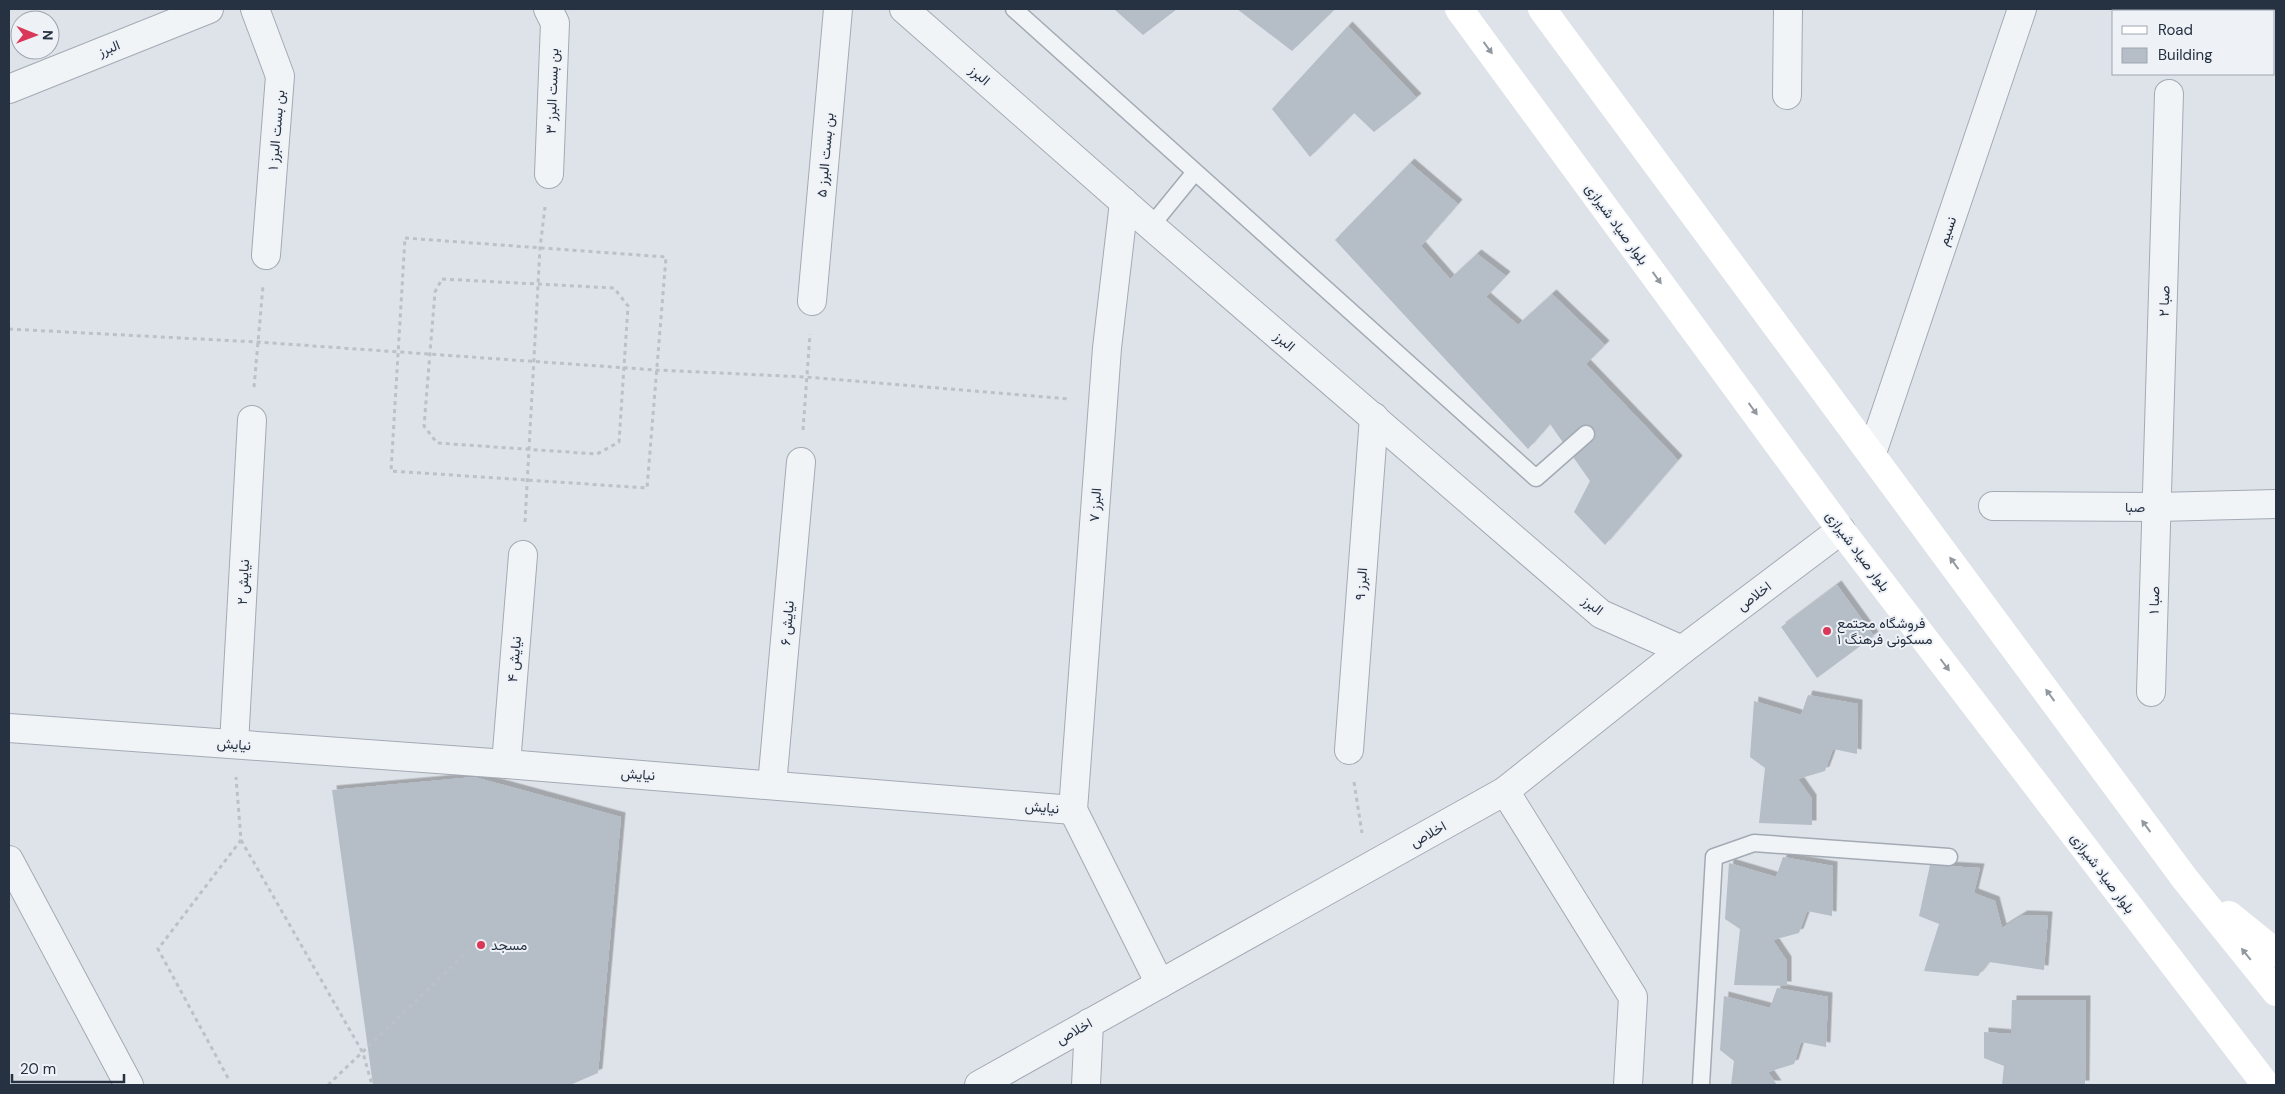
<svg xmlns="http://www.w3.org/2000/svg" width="2285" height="1094" font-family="'DM Sans',Vazirmatn,sans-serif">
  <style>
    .building { fill: #b5bdc7; filter: url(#shadow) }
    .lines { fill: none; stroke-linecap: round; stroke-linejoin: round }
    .service-casing { stroke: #a3aab4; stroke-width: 19 }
    .minor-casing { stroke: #a3aab4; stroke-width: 30 }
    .path { stroke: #bcc1c8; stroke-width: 3; stroke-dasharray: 4 4; stroke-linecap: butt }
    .service { stroke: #f1f4f7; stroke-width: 16 }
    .minor { stroke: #f1f4f7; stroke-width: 28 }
    .secondary { stroke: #fff; stroke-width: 28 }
    .oneway { fill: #9298a0 }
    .poi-dot { fill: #da3859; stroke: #eef2f7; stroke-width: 2 }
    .labels { text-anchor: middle; stroke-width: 4; stroke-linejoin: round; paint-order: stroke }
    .street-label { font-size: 14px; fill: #263142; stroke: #eef2f7 }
    .poi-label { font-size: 14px; fill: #263142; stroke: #eef2f7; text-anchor: start }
  </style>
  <defs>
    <filter id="shadow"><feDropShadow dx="4.5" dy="-4.5" stdDeviation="0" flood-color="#0004"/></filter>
  </defs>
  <rect width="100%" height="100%" fill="#dee3e9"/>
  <g class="building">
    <polygon points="1114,9 1177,9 1143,35"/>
    <polygon points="1237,9 1335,9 1292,51"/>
    <polygon points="1348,26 1417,98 1374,132 1354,113 1310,157 1272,109"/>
    <polygon points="1410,163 1458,204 1421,246 1450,279 1477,254 1506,276 1486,297 1518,325 1552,294 1605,345 1586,364 1678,460 1605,545 1574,512 1590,481 1550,424 1528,449 1335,240"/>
    <polygon points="1837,585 1874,636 1817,678 1781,627"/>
    <polygon points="1808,695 1858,704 1857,754 1833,749 1825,771 1798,779 1812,799 1812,825 1759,823 1765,768 1750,757 1754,701 1801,715"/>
    <polygon points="474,777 621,817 598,1073 570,1085 373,1085 332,790"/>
    <polygon points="1783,857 1833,866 1832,916 1807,911 1799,933 1773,940 1787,961 1787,986 1734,985 1740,929 1725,919 1729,863 1776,877"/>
    <polygon points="1930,865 1980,868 1974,893 1995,901 2002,928 2023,915 2048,916 2044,970 1989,962 1978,976 1924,971 1939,924 1919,916"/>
    <polygon points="1777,988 1828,997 1826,1047 1801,1042 1794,1064 1768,1072 1777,1085 1731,1085 1734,1061 1720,1050 1724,996 1770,1008"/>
    <polygon points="2012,1000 2086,1000 2085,1085 2002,1085 2004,1066 1984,1058 1984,1032 2011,1034"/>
  </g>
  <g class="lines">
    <defs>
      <g id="service">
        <polyline points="1014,9 1536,478 1586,434"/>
        <polyline points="1151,226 1195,172"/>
        <polyline points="1701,1085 1714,857 1754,843 1949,857"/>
      </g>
      <g id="minor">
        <polyline points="255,9 280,76 266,255"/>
        <polyline points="548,9 555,23 549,174"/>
        <polyline points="904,9 1151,226 1601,614 1682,650"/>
        <polyline points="9,89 209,9"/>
        <polyline points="1787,95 1788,9"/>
        <polyline points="812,301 838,9"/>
        <polyline points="1872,453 2022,9"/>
        <polyline points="1993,506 2157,507 2276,504"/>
        <polyline points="2151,692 2169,94"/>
        <polyline points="9,728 506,764 1073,810"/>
        <polyline points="234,744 252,420"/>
        <polyline points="1349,750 1374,417"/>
        <polyline points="506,764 523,555"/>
        <polyline points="772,785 801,462"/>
        <polyline points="1505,791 1633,997 1628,1085"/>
        <polyline points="1073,810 1107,348 1124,202"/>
        <polyline points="1073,810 1160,984"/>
        <polyline points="9,860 129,1085"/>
        <polyline points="979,1085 1505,791 1682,650 1841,530"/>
        <polyline points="1086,1085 1089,1023"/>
      </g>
    </defs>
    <use href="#service" class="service-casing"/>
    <use href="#minor" class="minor-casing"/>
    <g class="path">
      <polyline points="2174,11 2174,9"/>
      <polygon points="405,238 666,257 647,488 391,471"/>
      <polygon points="442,279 614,288 628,306 619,442 597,454 437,443 424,426 435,292"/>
      <polyline points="9,329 257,342 656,370 806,377 1070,399"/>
      <polyline points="254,387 263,286"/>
      <polyline points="803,430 810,334"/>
      <polyline points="525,522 540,248 545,207"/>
      <polyline points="1354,782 1362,833"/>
      <polyline points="241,840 363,1053 372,1085"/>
      <polyline points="228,1078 158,949 241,840 236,777"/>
      <polyline points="328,1085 468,951"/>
    </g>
    <use href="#service" class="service"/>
    <use href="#minor" class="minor"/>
    <g class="secondary">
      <polyline points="1459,9 1841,530 2266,1085"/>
      <polyline points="1542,9 2185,879 2276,992"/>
      <polyline points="2229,915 2276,953"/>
    </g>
  </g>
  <defs><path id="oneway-solid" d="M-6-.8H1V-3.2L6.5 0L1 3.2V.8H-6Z" transform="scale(1.25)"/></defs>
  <g class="oneway">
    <use href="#oneway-solid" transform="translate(1488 48) rotate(54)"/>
    <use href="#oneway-solid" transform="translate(1657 278) rotate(54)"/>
    <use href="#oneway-solid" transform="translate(1753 409) rotate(54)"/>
    <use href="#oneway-solid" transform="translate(1954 563) rotate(-126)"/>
    <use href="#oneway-solid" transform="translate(1945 665) rotate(53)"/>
    <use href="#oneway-solid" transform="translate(2050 695) rotate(-126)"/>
    <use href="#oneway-solid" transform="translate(2146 826) rotate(-126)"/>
    <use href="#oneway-solid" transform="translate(2246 954) rotate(-129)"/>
  </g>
  <g class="poi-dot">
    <circle cx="1827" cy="631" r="5"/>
    <circle cx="481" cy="945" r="5"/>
  </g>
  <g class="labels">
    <g class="street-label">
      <text transform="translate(109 48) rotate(-22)" y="5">البرز</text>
      <text transform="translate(980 75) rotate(41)" y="5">البرز</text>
      <text transform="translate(552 91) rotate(-88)" y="5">بن بست البرز ۳</text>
      <text transform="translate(276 130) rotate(-85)" y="5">بن بست البرز ۱</text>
      <text transform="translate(825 155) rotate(-85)" y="5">بن بست البرز ۵</text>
      <text transform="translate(1617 224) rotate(54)" y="5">بلوار صیاد شیرازی</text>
      <text transform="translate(1947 231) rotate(-71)" y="5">نسیم</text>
      <text transform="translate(2164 301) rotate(-88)" y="5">صبا ۲</text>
      <text transform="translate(1285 341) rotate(41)" y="5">البرز</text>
      <text transform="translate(1095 505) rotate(-86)" y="5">البرز ۷</text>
      <text x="2135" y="512">صبا</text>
      <text transform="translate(1858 551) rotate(53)" y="5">بلوار صیاد شیرازی</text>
      <text transform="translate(243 582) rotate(-87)" y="5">نیایش ۲</text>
      <text transform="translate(1361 584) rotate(-86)" y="5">البرز ۹</text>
      <text transform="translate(1754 596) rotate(-37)" y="5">اخلاص</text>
      <text transform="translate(2154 600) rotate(-88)" y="5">صبا ۱</text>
      <text transform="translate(1593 605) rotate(38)" y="5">البرز</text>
      <text transform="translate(787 623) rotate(-85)" y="5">نیایش ۶</text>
      <text transform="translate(514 659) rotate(-85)" y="5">نیایش ۴</text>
      <text transform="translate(234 744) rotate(4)" y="5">نیایش</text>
      <text transform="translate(638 774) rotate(4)" y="5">نیایش</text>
      <text transform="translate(1042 807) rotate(5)" y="5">نیایش</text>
      <text transform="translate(1428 834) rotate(-29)" y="5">اخلاص</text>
      <text transform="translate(2103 873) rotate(53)" y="5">بلوار صیاد شیرازی</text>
      <text transform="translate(1074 1031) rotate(-29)" y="5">اخلاص</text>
    </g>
    <g class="poi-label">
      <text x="1837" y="628">فروشگاه مجتمع<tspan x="1837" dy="16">مسکونی فرهنگ ۱</tspan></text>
      <text x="491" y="950">مسجد</text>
    </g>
  </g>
  <rect width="2285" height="1094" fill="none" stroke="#263142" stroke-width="20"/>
  <rect x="2112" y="10" width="162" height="65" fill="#eef2f7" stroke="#9ea5af"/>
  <rect x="2122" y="26" width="25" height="8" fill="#ffffff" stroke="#9ea5af"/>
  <text x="2158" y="35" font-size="15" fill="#263142">Road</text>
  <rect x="2122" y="48" width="25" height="15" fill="#b5bdc7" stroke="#9ea5af"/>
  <text x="2158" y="60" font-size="15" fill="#263142">Building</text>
  <g transform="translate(35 35) rotate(91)"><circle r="24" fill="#eef2f7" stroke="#9ea5af"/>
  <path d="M0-4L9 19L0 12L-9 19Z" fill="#da3859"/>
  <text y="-8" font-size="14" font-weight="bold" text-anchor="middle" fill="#263142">N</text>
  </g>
  <path d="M12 1074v8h112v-8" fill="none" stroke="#263142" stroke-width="2.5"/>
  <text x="20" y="1074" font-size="15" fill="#263142" stroke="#eef2f7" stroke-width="4" paint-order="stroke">20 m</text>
</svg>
